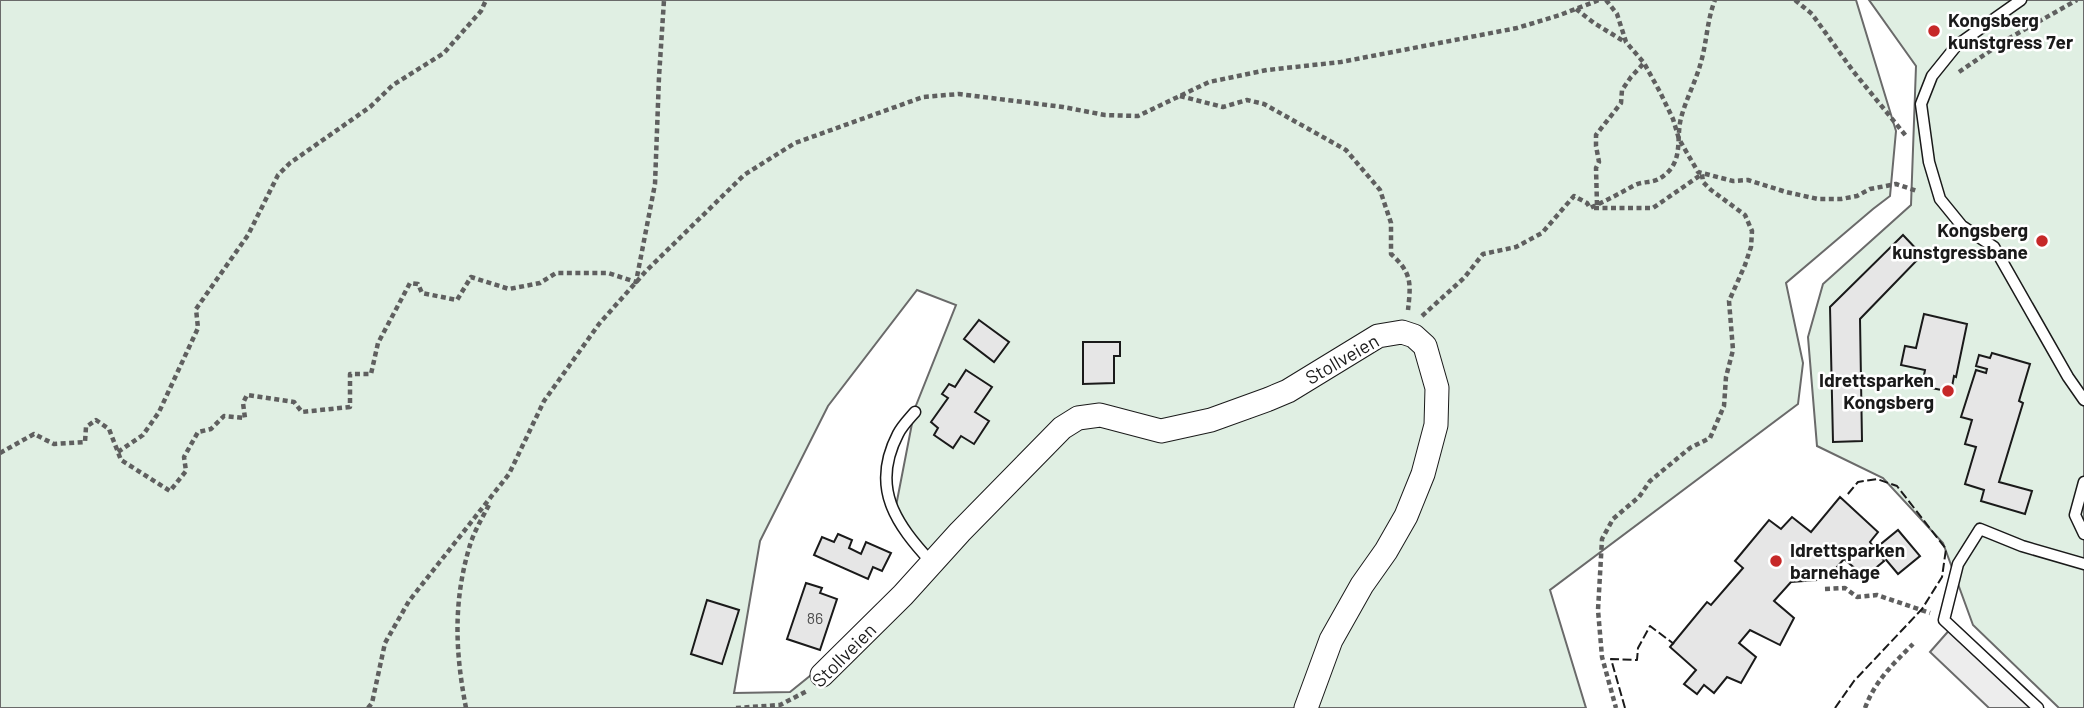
<svg xmlns="http://www.w3.org/2000/svg" width="2084" height="708" font-family="Barlow,sans-serif">
  <style>
    .green { fill: #e0efe3; stroke: #6a6a6a; stroke-width: 2; fill-rule: evenodd }
    .parking { fill: #ededed; stroke: #6a6a6a; stroke-width: 2 }
    .building { fill: #e6e6e6; stroke: #1a1a1a; stroke-width: 2 }
    .lines { fill: none; stroke-linecap: round; stroke-linejoin: round }
    .lane-casing { stroke: #1a1a1a; stroke-width: 13 }
    .street-casing { stroke: #1a1a1a; stroke-width: 25 }
    .path { stroke: #5f5f5f; stroke-width: 4.5; stroke-dasharray: 5 3.5; stroke-linecap: butt }
    .lane { stroke: #fff; stroke-width: 10 }
    .street { stroke: #fff; stroke-width: 23 }
    .fence { stroke: #1a1a1a; stroke-width: 2; stroke-dasharray: 9 3.5; stroke-linecap: butt }
    .poi-dot { fill: #c62828; stroke: #fff; stroke-width: 2.5 }
    .labels { text-anchor: middle; stroke-width: 5; stroke-linejoin: round; paint-order: stroke }
    .number-label { font-size: 16px; fill: #4d4d4d }
    .poi-label { font-size: 19px; font-weight: bold; fill: #1a1a1a; stroke: #fff; text-anchor: start }
    .street-label { font-size: 19px; fill: #1a1a1a; stroke: #fff }
  </style>
  <rect width="100%" height="100%" fill="#fff"/>
  <g class="green">
    <path d="M0,0H1856L1896,131L1890,196L1873,209L1786,283L1803,363L1798,404L1550,590L1586,708H0ZM917,290L956,305L915,408L896,506L924,562L899,604L790,692L734,693L760,541L828,406Z"/>
    <polygon points="1869,0 2084,0 2084,708 2059,708 1973,625 1943,543 1883,478 1817,446 1808,337 1823,284 1911,205 1916,66"/>
  </g>
  <polygon class="parking" points="1952,627 2038,708 1989,708 1930,652"/>
  <g class="building">
    <polygon points="1903,235 1922,255 1860,319 1862,441 1833,442 1830,307"/>
    <polygon points="1924,314 1967,324 1956,377 1954,376 1951,392 1922,386 1925,370 1901,365 1905,346 1916,348"/>
    <polygon points="979,320 1009,342 994,362 964,339"/>
    <polygon points="1083,342 1120,342 1120,356 1114,356 1114,383 1083,384"/>
    <polygon points="1992,353 2030,364 2019,401 2023,403 1999,482 2032,491 2025,514 1981,501 1984,490 1965,484 1976,447 1965,444 1972,420 1961,417 1976,370 1986,373 1987,369 1976,366 1979,355 1990,358"/>
    <polygon points="966,370 992,387 975,412 989,421 974,444 961,436 953,448 934,435 938,428 931,422 948,398 942,394 949,384 955,387"/>
    <polygon points="1840,497 1878,532 1870,542 1884,561 1865,577 1844,559 1831,574 1825,571 1817,580 1791,582 1774,601 1794,618 1780,645 1750,630 1739,643 1756,657 1741,683 1727,677 1714,693 1704,685 1697,694 1684,684 1696,670 1670,647 1707,602 1711,605 1743,568 1735,561 1769,520 1781,529 1792,517 1811,532"/>
    <polygon points="1898,530 1920,556 1898,574 1876,548"/>
    <polygon points="838,534 852,540 849,548 861,554 866,542 891,553 882,571 873,567 868,579 814,555 822,537 834,542"/>
    <polygon points="806,583 822,588 820,593 837,599 820,650 787,639"/>
    <polygon points="707,600 739,610 722,664 691,654"/>
  </g>
  <g class="lines">
    <defs>
      <g id="lane">
        <polyline points="2021,0 1957,45 1932,76 1921,104 1929,162 1940,199 1962,226 1994,247 2068,377 2084,400"/>
        <path d="M915,412C909,419 902,426 898,434C870,488 896,524 932,563"/>
        <polyline points="2084,482 2075,515 2084,534"/>
        <polyline points="2038,708 1944,620 1958,564 1980,529 2022,546 2084,564"/>
      </g>
      <polyline id="street" points="822,675 903,595 960,532 1062,428 1078,418 1100,415 1161,431 1211,420 1269,399 1288,391 1378,336 1402,332 1414,336 1425,346 1437,388 1436,425 1423,474 1406,516 1386,551 1362,585 1331,640 1306,708"/>
    </defs>
    <use href="#lane" class="lane-casing"/>
    <use href="#street" class="street-casing"/>
    <g class="path">
      <polyline points="1606,0 1617,14 1626,42 1644,63 1660,92 1673,119 1679,139 1698,172 1733,181 1748,180 1786,192 1818,199 1841,199 1857,196 1870,189 1896,184 1917,191 1917,192"/>
      <polyline points="1795,0 1812,14 1853,71 1906,136"/>
      <polyline points="1576,9 1594,23 1625,42"/>
      <polyline points="1959,72 2006,40 2077,0"/>
      <path d="M1180,96L1223,107L1247,100L1264,104L1346,150L1380,190L1391,223V254C1412,273 1411,283 1408,310"/>
      <polyline points="1597,205 1596,168 1599,162 1596,146 1596,135 1621,103 1622,90 1631,77 1644,63"/>
      <polyline points="1594,208 1653,208 1702,174 1703,182 1711,190 1745,215 1752,231 1751,247 1745,265 1729,301 1733,350 1726,377 1724,406 1710,438 1690,448 1650,481 1639,497 1613,519 1602,539 1598,610 1602,657 1616,708"/>
      <path d="M1422,316L1464,278L1483,254L1516,247L1542,233L1574,196L1587,203L1590,208C1605,201 1619,194 1633,186C1646,179 1653,186 1667,173C1683,158 1676,138 1681,118C1686,99 1696,81 1701,62C1707,41 1707,20 1715,0"/>
      <polyline points="118,452 143,435 159,412 198,328 196,309 248,235 278,175 290,163 370,107 393,85 444,53 481,11 486,0"/>
      <polyline points="0,453 34,434 54,444 85,442 86,427 96,420 109,429 121,460 170,491 186,471 184,457 198,432 211,429 224,416 245,418 243,403 247,395 294,402 302,412 350,407 350,374 371,374 378,343 410,283 418,284 422,293 457,300 471,277 509,289 540,283 556,273 608,273 636,282 655,184 659,77 664,0"/>
      <polyline points="1825,589 1845,588 1857,597 1877,595 1930,613"/>
      <polyline points="368,708 372,703 385,643 409,601 509,474 544,401 599,324 646,271 744,175 795,143 923,97 959,94 1063,107 1105,115 1138,116 1209,82 1267,70 1341,62 1517,28 1560,15 1599,0"/>
      <path d="M466,708C455,651 453,601 470,545C474,532 482,518 489,505"/>
      <polyline points="736,708 780,705 807,691"/>
      <path d="M1865,708C1875,681 1893,664 1913,644"/>
    </g>
    <use href="#lane" class="lane"/>
    <use href="#street" class="street"/>
    <g class="fence">
      <polyline points="1625,708 1611,659 1637,660 1638,648 1650,626 1674,644"/>
      <polyline points="1835,708 1854,681 1922,609 1942,577 1946,549 1897,486 1877,479 1858,482 1847,495"/>
    </g>
  </g>
  <g class="poi-dot">
    <circle cx="1934" cy="31" r="7"/>
    <circle cx="2042" cy="241" r="7"/>
    <circle cx="1948" cy="391" r="7"/>
    <circle cx="1776" cy="561" r="7"/>
  </g>
  <g class="labels">
    <g class="number-label">
      <text x="815" y="624">86</text>
    </g>
    <g class="poi-label">
      <text x="1948" y="27">Kongsberg<tspan x="1948" dy="22">kunstgress 7er</tspan></text>
      <text x="2028" y="237" text-anchor="end">Kongsberg<tspan x="2028" dy="22">kunstgressbane</tspan></text>
      <text x="1934" y="387" text-anchor="end">Idrettsparken<tspan x="1934" dy="22">Kongsberg</tspan></text>
      <text x="1790" y="557">Idrettsparken<tspan x="1790" dy="22">barnehage</tspan></text>
    </g>
    <g class="street-label">
      <text transform="translate(1342 359) rotate(-30)" y="7">Stollveien</text>
      <text transform="translate(844 655) rotate(-45)" y="7">Stollveien</text>
    </g>
  </g>
</svg>
